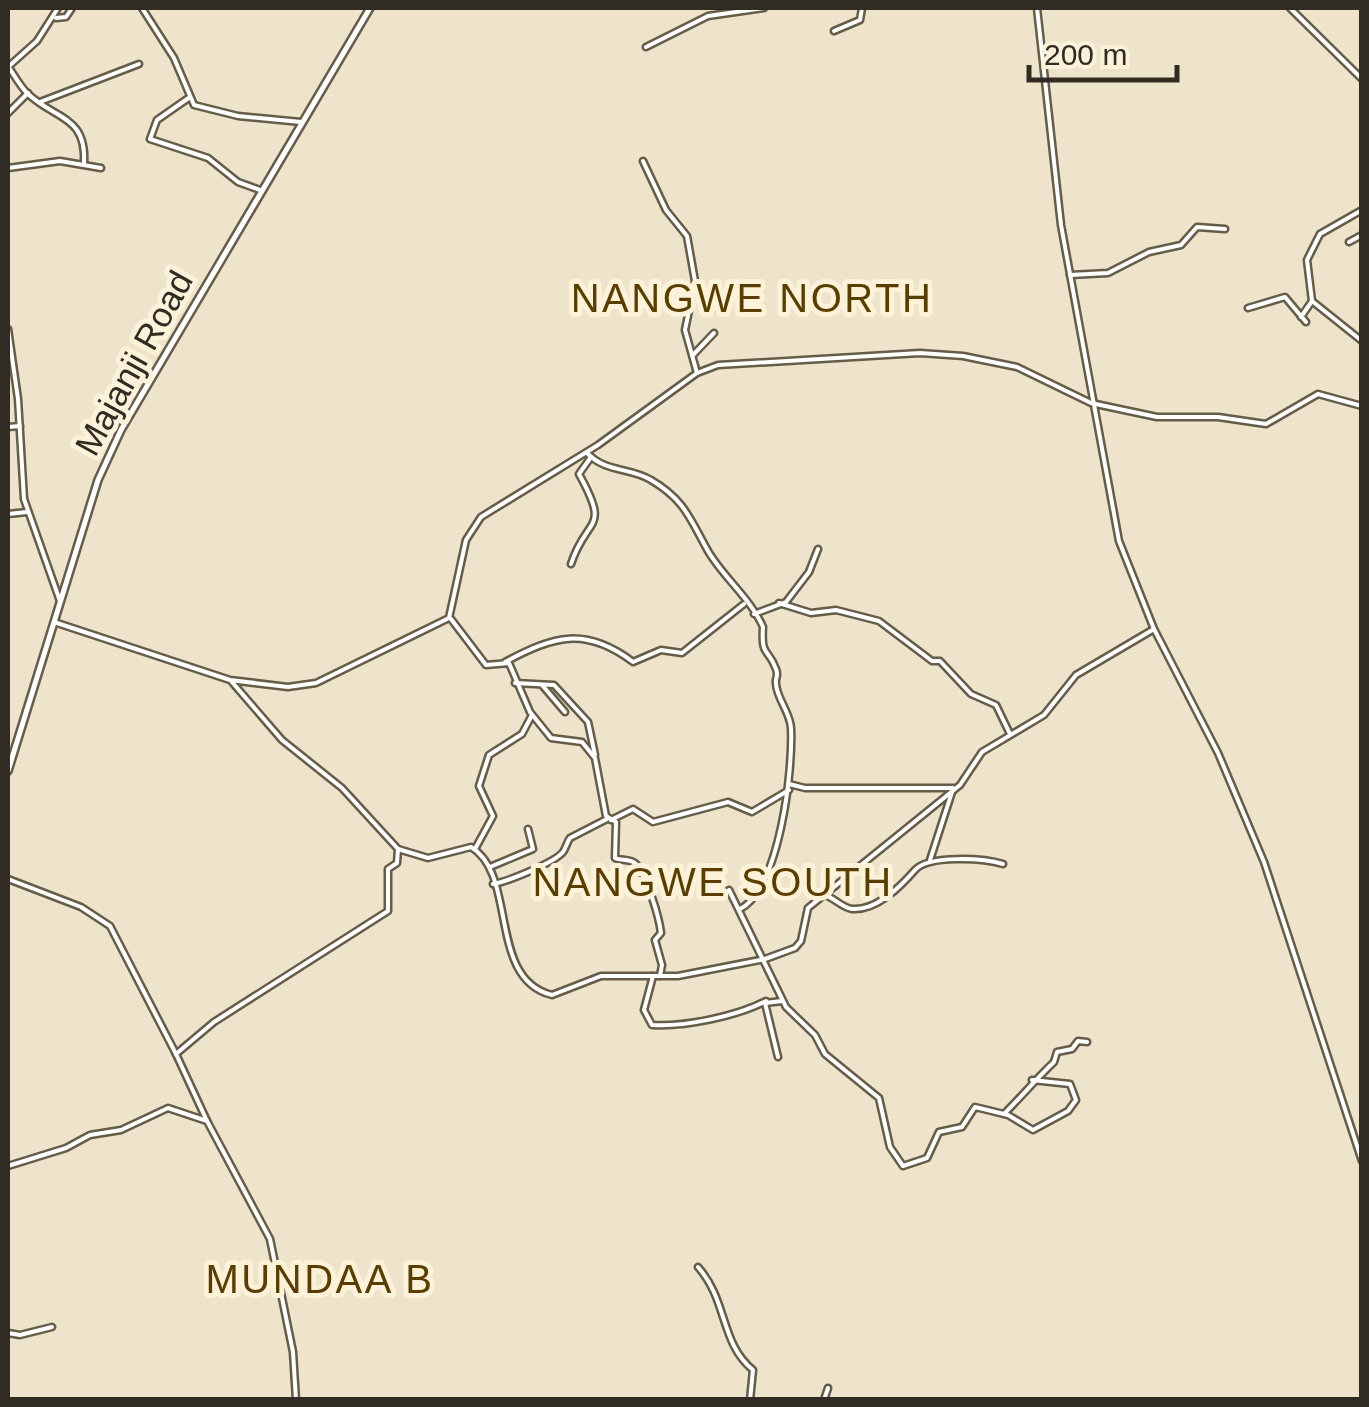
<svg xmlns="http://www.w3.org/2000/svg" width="1369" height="1407" font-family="Helvetica,sans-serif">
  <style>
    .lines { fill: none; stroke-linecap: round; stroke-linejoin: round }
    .street-casing { stroke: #665d48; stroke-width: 9 }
    .secondary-casing { stroke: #665d48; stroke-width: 10 }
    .street { stroke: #fff; stroke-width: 4 }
    .secondary { stroke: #fff; stroke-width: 5 }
    .labels { text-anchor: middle; stroke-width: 10; stroke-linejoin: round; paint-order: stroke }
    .street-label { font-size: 35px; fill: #302c23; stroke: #fcf1d9 }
    .quarter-label { font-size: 40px; letter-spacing: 2.5px; fill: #5a3e00; stroke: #fcf1d9 }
  </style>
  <rect width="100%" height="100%" fill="#eee4cc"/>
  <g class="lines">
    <defs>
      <g id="street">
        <polyline points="142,8 174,58 194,105 238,116 301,122"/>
        <polyline points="1037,8 1061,225 1119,541 1154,629 1218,753 1264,862 1362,1161"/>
        <polyline points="1290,8 1362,79"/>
        <polyline points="56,18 66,17 72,8"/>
        <polyline points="834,31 860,20 862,8"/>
        <polyline points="646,47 708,16 764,8"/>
        <path d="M8,66C14,75 20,86 27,93C55,120 87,115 84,164"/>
        <polyline points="8,67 37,41 58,8"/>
        <polyline points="190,97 157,120 150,139 208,158 238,182 260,190"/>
        <polyline points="40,102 139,64"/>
        <polyline points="8,113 28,93"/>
        <polyline points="643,161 666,210 687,236 695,281 685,330 697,373"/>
        <polyline points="8,168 60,161 101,168"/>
        <polyline points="1349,242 1362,235"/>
        <polyline points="1070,275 1108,273 1149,252 1181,245 1197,227 1225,229"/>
        <polyline points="1312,301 1362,341"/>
        <polyline points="1248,308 1285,297 1306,322"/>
        <polyline points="1301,317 1312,301 1307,260 1320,234 1362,210"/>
        <polyline points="8,329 18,399 24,499 60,601"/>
        <polyline points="693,355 714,333"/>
        <polyline points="8,427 20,426"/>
        <path d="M587,453C606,473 630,467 651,480C685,500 690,519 708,551C723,577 751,599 763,627C761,658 768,647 776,669C779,677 775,676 776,684C777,699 790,712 791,728C793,770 780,888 740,909"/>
        <polyline points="8,514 27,512"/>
        <path d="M571,564C587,515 611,532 579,474L591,457"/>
        <polyline points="779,603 811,613 836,610 879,621 932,661 940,661 971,694 996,705 1010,734"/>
        <polyline points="754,614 786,602 809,572 818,549"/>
        <path d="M451,619L486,665L509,663L530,712L551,738L582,742L595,758L606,816L616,822L615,858C621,861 630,858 636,864C647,877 659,916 661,933L655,940L662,965L660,976"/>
        <polyline points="54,622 230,680 288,687 316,683 449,618 466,540 481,517 598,445 697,373 718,365 920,353 963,356 1017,367 1091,403 1157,417 1218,417 1266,424 1318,394 1362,406"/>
        <path d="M505,662C554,636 585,626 633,662L661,650L682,653L744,604"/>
        <path d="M232,682L282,740L342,788L398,849L428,858L471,847C518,875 487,979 552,995L601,976H678L765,959L795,948L801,941L808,908L960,785L982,752L1044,715L1076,675L1154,629"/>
        <polyline points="515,683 554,685 588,722 595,755"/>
        <polyline points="542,685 565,712"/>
        <polyline points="789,784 805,788 953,788"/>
        <polyline points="611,820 633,809 653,822 728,802 752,812 789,790"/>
        <polyline points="475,849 493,816 479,786 489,755 522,734 532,715"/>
        <polyline points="930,860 953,789"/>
        <polyline points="490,867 533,849 528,829"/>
        <polyline points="8,879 81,907 110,926 176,1054"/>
        <path d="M493,884C506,882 554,863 563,852C566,848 567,842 570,838L607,819"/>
        <polyline points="729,890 786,1007 815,1035 825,1054 879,1098 890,1147 903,1166 927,1158 939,1132 962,1127 975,1107 1008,1115 1033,1130 1068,1111 1076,1100 1070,1084 1032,1080"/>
        <path d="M825,895C834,898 843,908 852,909C877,911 901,886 915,870C928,855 983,858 1003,864"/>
        <path d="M653,976L644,1010L652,1025C685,1027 737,1016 766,1001"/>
        <polyline points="778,1057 765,1003 782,1001"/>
        <path d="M1004,1114C1022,1096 1036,1079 1054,1062L1057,1052L1072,1049L1078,1041L1087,1042"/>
        <polyline points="207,1121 176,1054 214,1022 388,911 388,869 397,863 398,849"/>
        <polyline points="8,1166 66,1148 90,1135 121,1130 168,1108 207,1121 270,1239 293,1352 296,1400"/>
        <path d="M698,1267C728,1301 720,1343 753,1370L750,1400"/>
        <polyline points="8,1333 20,1335 52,1327"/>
        <polyline points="824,1400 828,1388"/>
      </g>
      <polyline id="secondary" points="8,771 98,480 121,430 370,8"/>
    </defs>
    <use href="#street" class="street-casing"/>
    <use href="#secondary" class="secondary-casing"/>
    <use href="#street" class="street"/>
    <use href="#secondary" class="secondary"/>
  </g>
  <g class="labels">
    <g class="street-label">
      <text transform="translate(134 363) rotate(-61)" y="12">Majanji Road</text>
    </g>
    <g class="quarter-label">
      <text x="752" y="312">NANGWE NORTH</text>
      <text x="713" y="896">NANGWE SOUTH</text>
      <text x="320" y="1293">MUNDAA B</text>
    </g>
  </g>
  <rect width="1369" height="1407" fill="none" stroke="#302c23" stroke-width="20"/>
  <path d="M1029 65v15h148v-15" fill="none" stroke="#302c23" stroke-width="5"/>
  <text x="1044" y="65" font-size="30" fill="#302c23" stroke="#fcf1d9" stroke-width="8" paint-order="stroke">200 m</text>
</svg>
